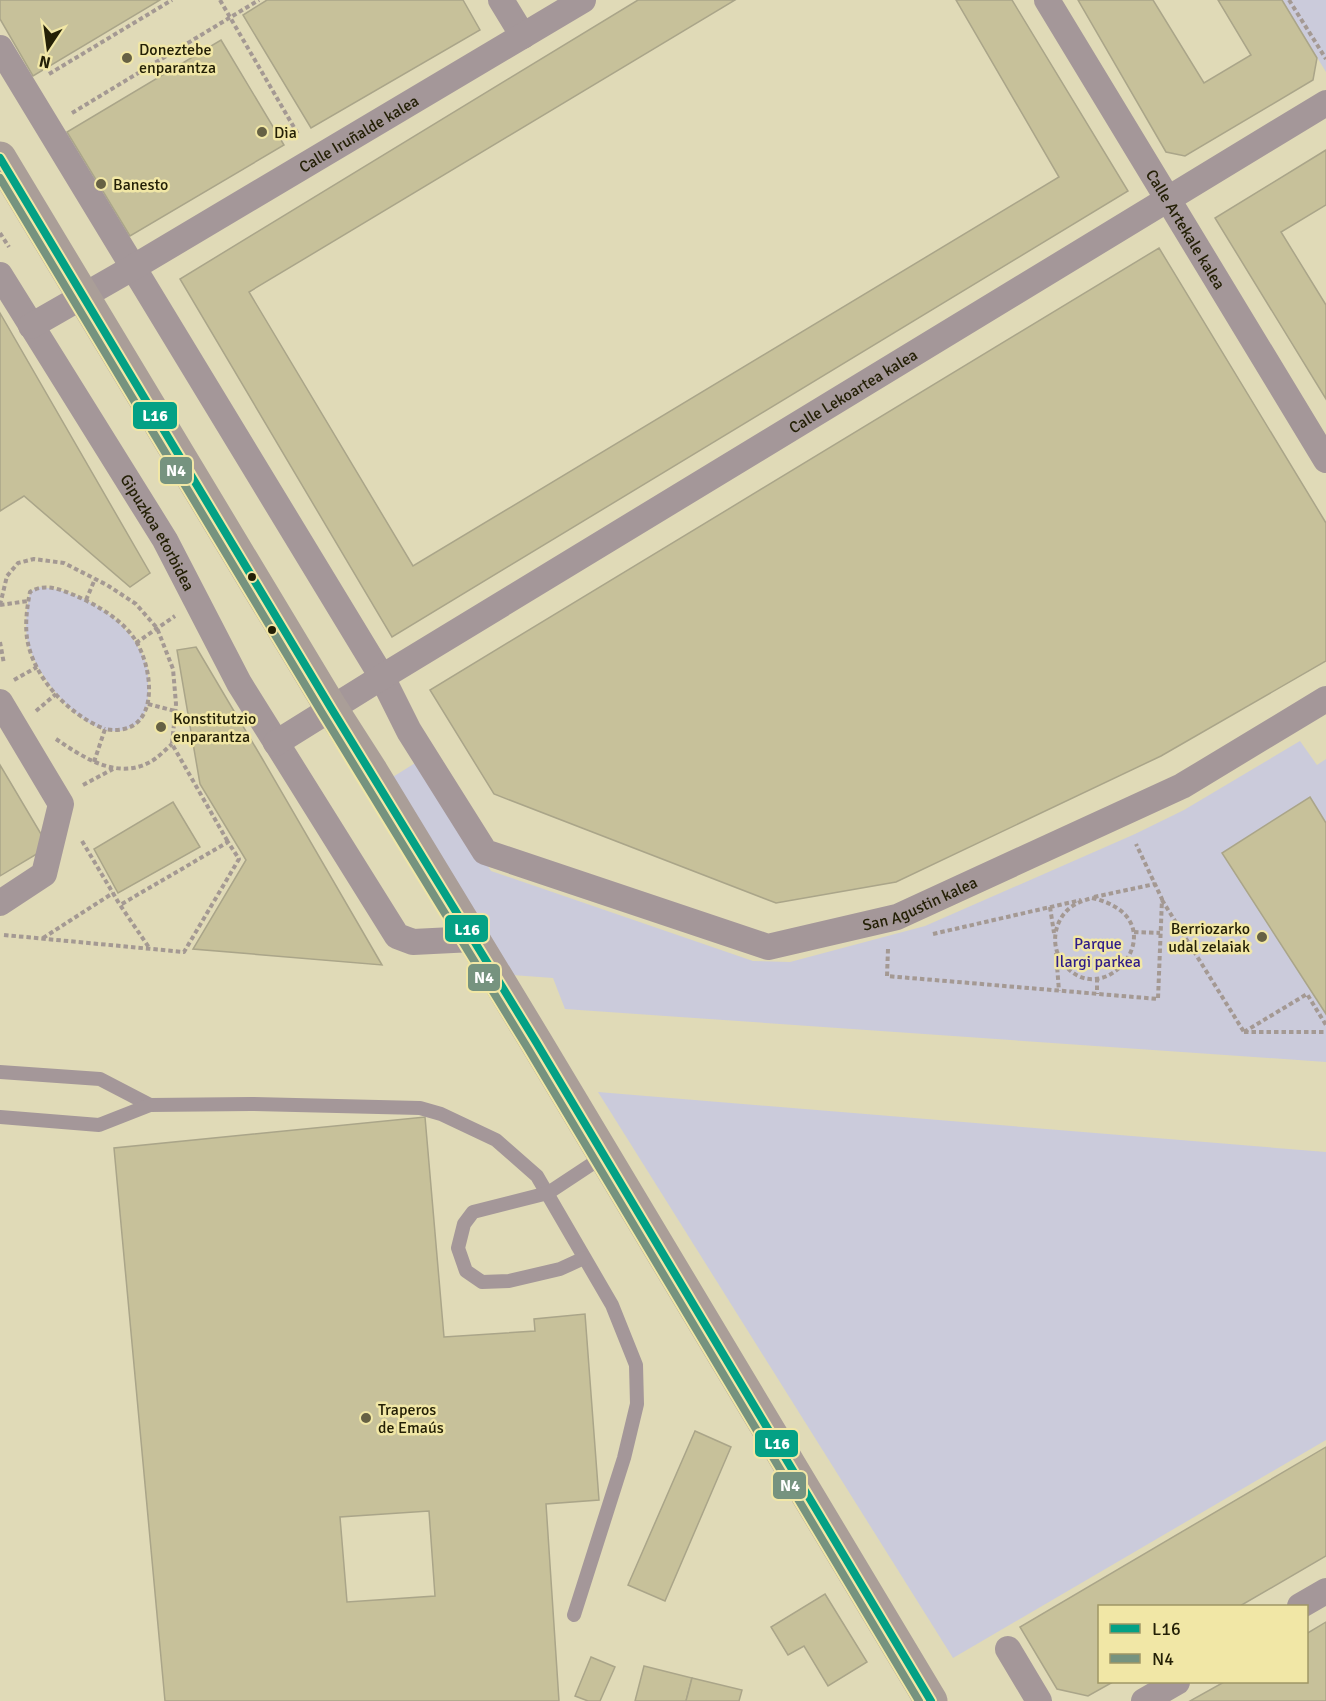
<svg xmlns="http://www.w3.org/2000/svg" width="1326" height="1701" font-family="Signika,sans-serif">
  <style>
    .green { fill: #cbcbdb }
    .building { fill: #c7c19a; stroke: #aaa589; stroke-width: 1.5; fill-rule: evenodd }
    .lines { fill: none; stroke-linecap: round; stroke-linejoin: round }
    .path { stroke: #a49993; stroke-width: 4; stroke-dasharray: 4.5 3; stroke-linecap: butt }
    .service { stroke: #a49799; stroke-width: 14 }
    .minor { stroke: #a49799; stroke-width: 26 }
    .secondary { stroke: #aa9e98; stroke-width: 33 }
    .bus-1-casing { stroke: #f1e7a6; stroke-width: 12 }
    .bus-2-casing { stroke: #f1e7a6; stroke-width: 12 }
    .bus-1 { stroke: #04a185; stroke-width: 8 }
    .bus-2 { stroke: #76937f; stroke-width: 8 }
    .poi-dot { fill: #666144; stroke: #f1e7a6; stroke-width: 2 }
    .bus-dot { fill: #242006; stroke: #f1e7a6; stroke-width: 2 }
    .labels { text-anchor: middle; stroke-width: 5; stroke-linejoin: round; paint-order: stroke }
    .poi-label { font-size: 16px; fill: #242006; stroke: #f1e7a6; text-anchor: start }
    .street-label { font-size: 16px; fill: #242006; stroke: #f1e7a6 }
    .park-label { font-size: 16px; fill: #2f1c8a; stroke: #f1e7a6 }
    .line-badge { stroke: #f1e7a6; stroke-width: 2 }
    .badge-label { font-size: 16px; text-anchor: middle; font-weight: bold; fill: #fff }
  </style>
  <rect width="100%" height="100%" fill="#e0dab7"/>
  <g class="green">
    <polygon points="1282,0 1326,0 1326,72"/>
    <path d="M38,587C83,590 128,619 145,661C149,669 148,680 148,688C149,701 146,718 135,725C94,754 32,673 27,638C25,623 27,607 30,592Z"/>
    <polygon points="1300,741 1317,765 1326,759 1326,1062 565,1009 553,978 512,975 388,780 420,760 491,871 753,961 790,962 925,926 1135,834 1184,810"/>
    <polygon points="598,1092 1326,1152 1326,1440 953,1658"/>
  </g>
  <g class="building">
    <polygon points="0,0 160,0 33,76 0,19"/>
    <polygon points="267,0 463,0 480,30 311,128 243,15"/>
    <polygon points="638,0 735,0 249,292 413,566 1059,177 956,0 1012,0 1128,191 392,637 180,279"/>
    <polygon points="1078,0 1153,0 1204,83 1251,55 1218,0 1282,0 1317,58 1313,80 1185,156 1166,152"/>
    <polygon points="221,40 284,145 130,236 67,132"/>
    <polygon points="1326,150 1326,205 1281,232 1326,305 1326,399 1215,218"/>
    <polygon points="1159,248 1326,523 1326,661 1161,756 896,882 776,903 494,794 430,690"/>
    <polygon points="0,313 150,573 130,587 24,496 0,511"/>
    <polygon points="196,647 263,760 382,965 193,949 246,860 200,784 177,650"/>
    <polygon points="0,765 41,834 40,852 0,876"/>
    <polygon points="1310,797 1326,823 1326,1014 1222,853"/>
    <polygon points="173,802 200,847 118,893 94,849"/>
    <path d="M425,1117L444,1337L535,1331L534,1319L585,1314L599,1500L546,1504L559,1701H165L114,1148ZM429,1511L435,1596L347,1602L340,1517Z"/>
    <polygon points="695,1431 731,1447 665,1601 628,1585"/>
    <polygon points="1326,1447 1326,1556 1240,1606 1100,1606 1100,1682 1113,1682 1088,1696 1057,1689 1020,1627"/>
    <polygon points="825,1594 867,1662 828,1686 804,1646 788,1655 771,1627"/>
    <polygon points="1326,1622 1326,1701 1190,1701 1224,1682 1306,1682 1306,1634"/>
    <polygon points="591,1657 615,1667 600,1701 588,1701 575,1696"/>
    <polygon points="644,1666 692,1678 686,1701 635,1701"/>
    <polygon points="692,1678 742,1690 739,1701 686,1701"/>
  </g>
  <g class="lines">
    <g class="path">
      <polyline points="220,0 299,136"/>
      <polyline points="1289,0 1326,59"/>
      <polyline points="49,74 172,0"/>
      <polyline points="72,113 259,0"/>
      <polyline points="0,233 9,247"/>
      <polyline points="86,600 95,579"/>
      <polyline points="0,605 7,576 18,563 34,559 64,563 107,585 136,604 157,628 173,669 176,704 172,744 228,842"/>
      <polyline points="0,605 28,601"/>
      <polyline points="0,642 4,664"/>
      <polyline points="136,643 175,616"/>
      <polyline points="14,680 37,667"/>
      <polyline points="148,704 175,711"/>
      <polyline points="36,711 56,694"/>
      <path d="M56,739C84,758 117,780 150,762C158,758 165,750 172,744"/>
      <path d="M94,762L105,729C161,739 155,669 134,638C120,618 95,604 74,595C59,589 44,583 30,592C27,607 25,623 27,638C33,678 69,715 105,729"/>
      <polyline points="83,785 113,769"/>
      <polyline points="82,841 120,905"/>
      <polyline points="1094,897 1155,884"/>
      <path d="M1092,898C1184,919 1102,1021 1061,960C1050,943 1055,919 1071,907C1078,902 1085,900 1092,898Z"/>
      <polyline points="1162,900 1244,1032"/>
      <polyline points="1050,907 1054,933"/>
      <polyline points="1134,932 1160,933"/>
      <polyline points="933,934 1081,900"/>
      <polyline points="4,935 184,952 239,859 228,842 120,905 150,949"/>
      <polyline points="43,938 113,893"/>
      <polyline points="888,949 887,976 1158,999 1162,899 1136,844"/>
      <polyline points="1056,953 1059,991"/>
      <polyline points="1097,978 1097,994"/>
      <polyline points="1244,1032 1307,994 1326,1025"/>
      <polyline points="1244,1032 1326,1032"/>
    </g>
    <g class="service">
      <polyline points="0,1072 100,1079 150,1105"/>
      <polyline points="0,1117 99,1125 150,1105 251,1104 420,1108 441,1114 496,1140 537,1176 612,1305 636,1365 637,1404 624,1458 574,1615"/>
      <polyline points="584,1258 560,1269 509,1281 482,1282 466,1271 458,1248 464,1224 473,1212 548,1193 604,1156"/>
    </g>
    <g class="minor">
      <polyline points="501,0 523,36"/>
      <path id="s1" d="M1047,0L1326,460"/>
      <path id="s2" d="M0,48L382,677L409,731L485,852L768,947L897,917L1182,786L1326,699"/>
      <path id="s3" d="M0,275L165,540L239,683L397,936L413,942L473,939"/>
      <path id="s4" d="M31,326L134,267L583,0"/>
      <polyline points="0,702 61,804 44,874 0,903"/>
      <path id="s5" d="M276,743L382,677L1326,103"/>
      <polyline points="1300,1606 1326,1591"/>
      <polyline points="1008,1649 1039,1701"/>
      <polyline points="1144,1701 1177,1682"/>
    </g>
    <polyline class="secondary" points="0,158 331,708 372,772 536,1042 931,1701"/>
    <defs>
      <polyline id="bus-1" points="0,158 331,708 536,1042 931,1701"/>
      <polyline id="bus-2" points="0,178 322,713 527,1047 919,1701"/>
    </defs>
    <use href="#bus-1" class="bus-1-casing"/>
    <use href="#bus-2" class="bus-2-casing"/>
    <use href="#bus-1" class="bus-1"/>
    <use href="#bus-2" class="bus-2"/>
  </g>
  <g class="poi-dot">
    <circle cx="127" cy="58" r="6"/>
    <circle cx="262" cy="132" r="6"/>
    <circle cx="101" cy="184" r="6"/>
    <circle cx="161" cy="727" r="6"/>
    <circle cx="1262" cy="937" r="6"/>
    <circle cx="366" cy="1418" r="6"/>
  </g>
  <g class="bus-dot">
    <circle cx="252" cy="577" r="5"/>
    <circle cx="272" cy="630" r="5"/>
  </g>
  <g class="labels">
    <g class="poi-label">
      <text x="139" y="55">Doneztebe<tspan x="139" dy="18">enparantza</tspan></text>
      <text x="274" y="138">Dia</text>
      <text x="113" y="190">Banesto</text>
      <text x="173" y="724">Konstitutzio<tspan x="173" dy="18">enparantza</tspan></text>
      <text x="1250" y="934" text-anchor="end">Berriozarko<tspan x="1250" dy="18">udal zelaiak</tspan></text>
      <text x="378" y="1415">Traperos<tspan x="378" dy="18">de Emaús</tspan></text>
    </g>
    <g class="street-label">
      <text dy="6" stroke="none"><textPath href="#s4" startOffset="380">Calle Iruñalde kalea</textPath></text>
      <text dy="6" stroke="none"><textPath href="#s1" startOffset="268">Calle Artekale kalea</textPath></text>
      <text dy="6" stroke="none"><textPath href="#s5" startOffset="676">Calle Lekoartea kalea</textPath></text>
      <text dy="6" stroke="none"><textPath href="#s3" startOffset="302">Gipuzkoa etorbidea</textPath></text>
      <text dy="6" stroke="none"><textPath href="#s2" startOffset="1396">San Agustin kalea</textPath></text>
    </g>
    <g class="park-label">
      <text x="1098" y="949">Parque<tspan x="1098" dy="18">Ilargi parkea</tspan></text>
    </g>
  </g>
  <g class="line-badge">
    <rect x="132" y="401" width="46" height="29" rx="6" fill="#04a185"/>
    <rect x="159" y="456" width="34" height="29" rx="6" fill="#76937f"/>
    <rect x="444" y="914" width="45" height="29" rx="6" fill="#04a185"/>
    <rect x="467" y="963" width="34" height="29" rx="6" fill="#76937f"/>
    <rect x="754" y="1429" width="45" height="29" rx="6" fill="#04a185"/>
    <rect x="772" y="1471" width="35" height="29" rx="6" fill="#76937f"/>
  </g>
  <g class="badge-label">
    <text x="155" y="421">L16</text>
    <text x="176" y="476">N4</text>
    <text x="467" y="935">L16</text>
    <text x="484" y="983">N4</text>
    <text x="777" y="1449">L16</text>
    <text x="790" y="1491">N4</text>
  </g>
  <rect x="1098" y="1605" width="210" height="78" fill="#f1e7a6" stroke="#9f9766" stroke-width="1.5"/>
  <rect x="1110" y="1624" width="30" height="9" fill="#04a185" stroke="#9f9766" stroke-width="1.5"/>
  <text x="1152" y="1635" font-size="18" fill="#242006">L16</text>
  <rect x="1110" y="1654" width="30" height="9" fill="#76937f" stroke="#9f9766" stroke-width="1.5"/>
  <text x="1152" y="1665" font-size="18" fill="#242006">N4</text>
  <g transform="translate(48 48) rotate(193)" stroke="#f1e7a6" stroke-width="4.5" paint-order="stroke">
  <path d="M0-4.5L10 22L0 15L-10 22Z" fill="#242006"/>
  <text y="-9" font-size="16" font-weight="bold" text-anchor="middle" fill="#242006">N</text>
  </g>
</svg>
